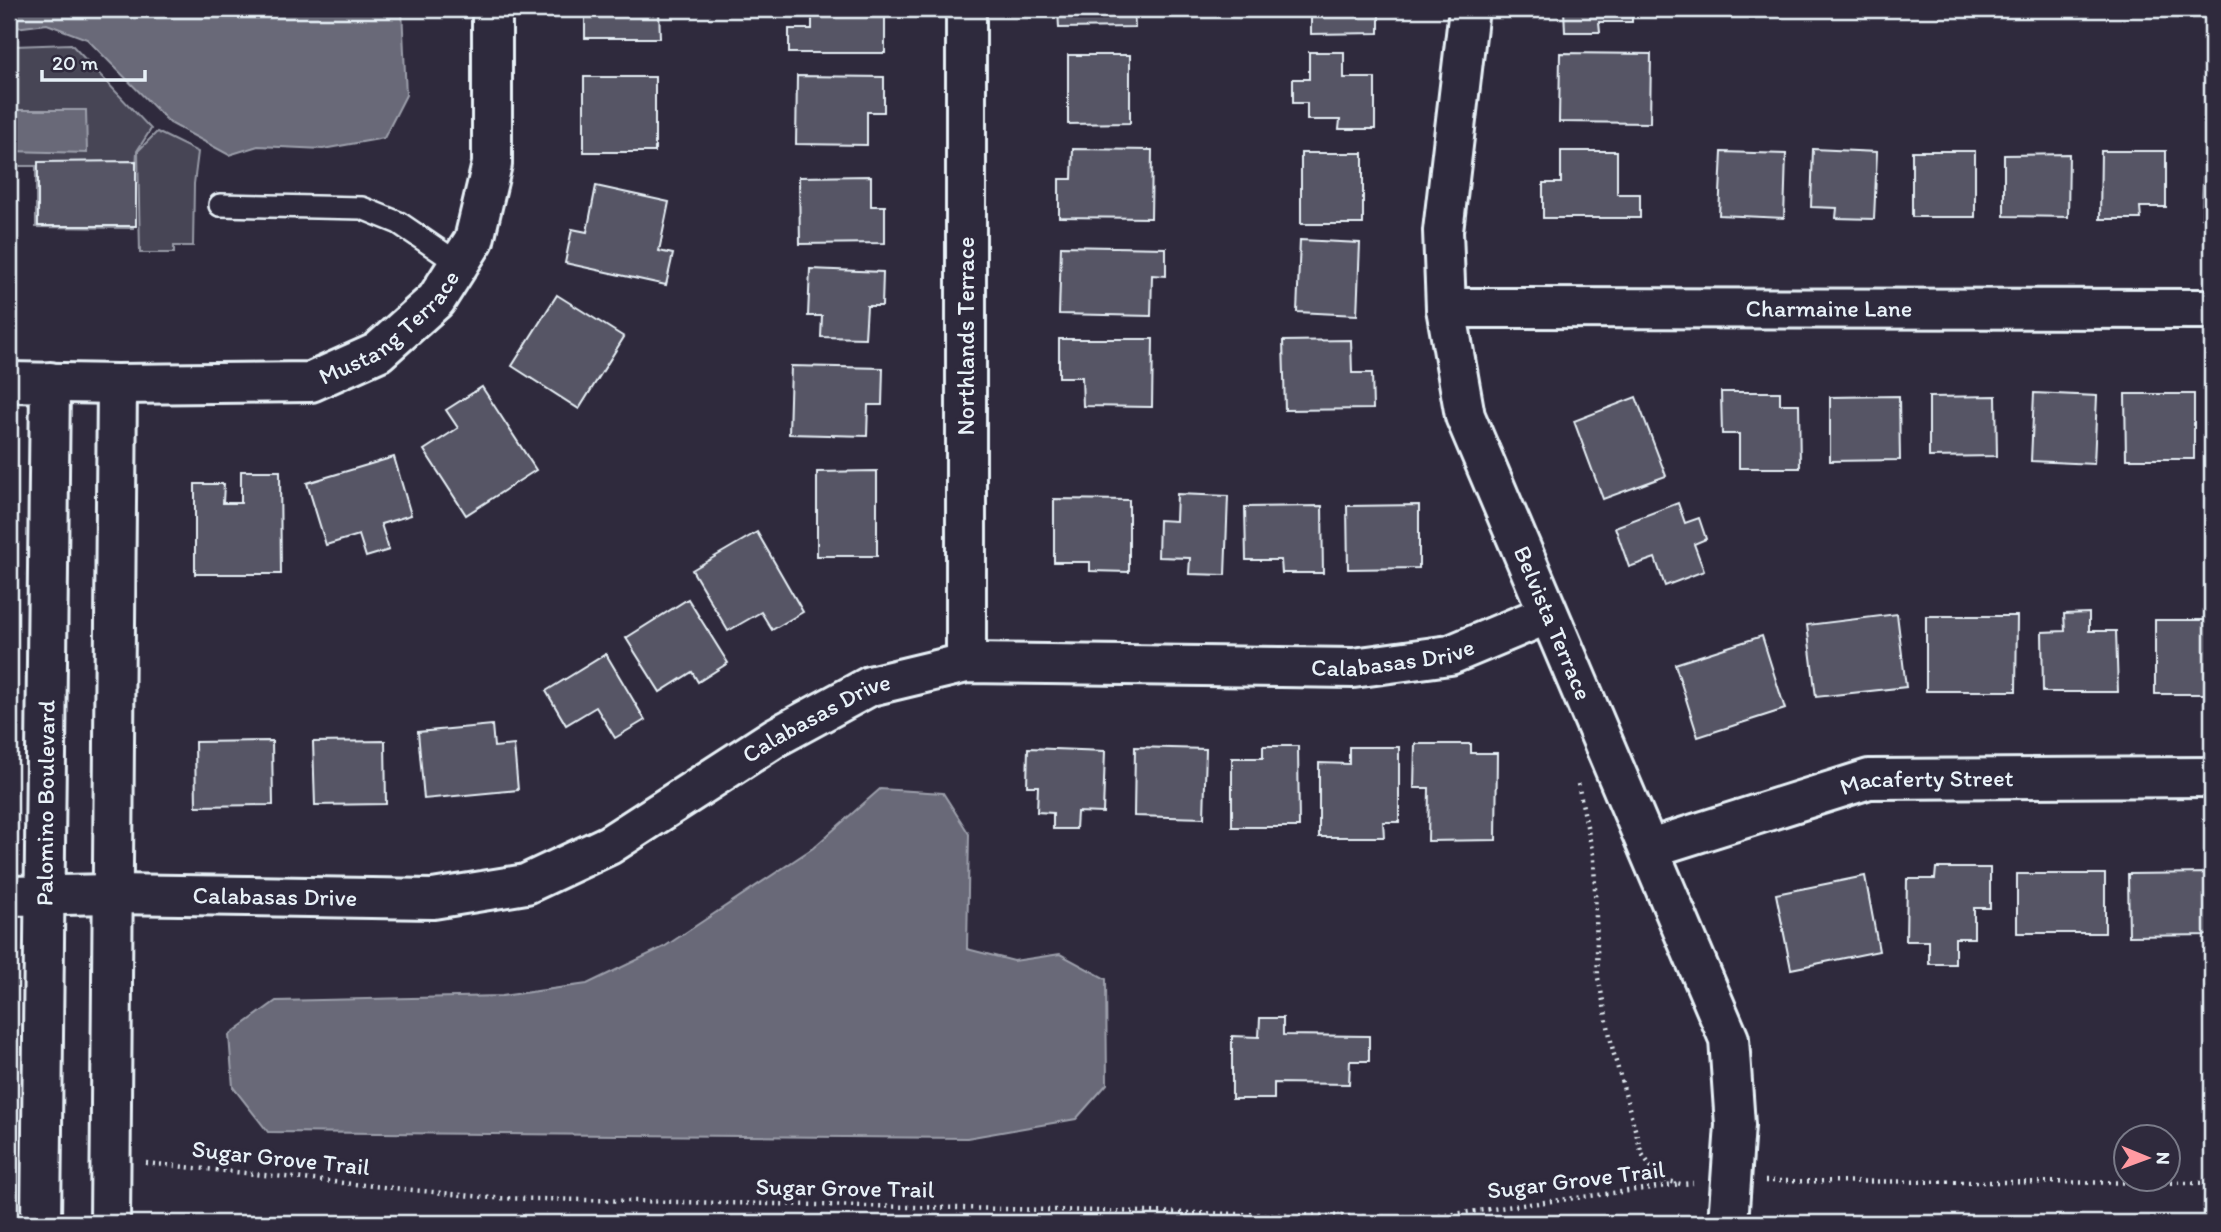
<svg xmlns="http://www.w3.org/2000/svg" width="2221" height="1232" font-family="Itim,sans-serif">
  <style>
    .green { fill: #464455; stroke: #979aa6; stroke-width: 2 }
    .water { fill: #696978; stroke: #9c9fab; stroke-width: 2 }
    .building { fill: #575565; stroke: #e8f1f8; stroke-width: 2 }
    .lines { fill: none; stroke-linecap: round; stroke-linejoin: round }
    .lane-casing { stroke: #e8f1f8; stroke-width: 26 }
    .street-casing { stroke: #e8f1f8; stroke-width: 44 }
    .path { stroke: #e8f1f8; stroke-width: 4.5; stroke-dasharray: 2 5; stroke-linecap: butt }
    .lane { stroke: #2f2a3d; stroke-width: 21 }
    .street { stroke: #2f2a3d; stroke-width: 38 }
    .labels { text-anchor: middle; stroke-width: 7; stroke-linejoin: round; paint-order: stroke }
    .street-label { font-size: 24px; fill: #e8f1f8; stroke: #2f2a3d }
  </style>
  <rect width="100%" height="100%" fill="#2f2a3d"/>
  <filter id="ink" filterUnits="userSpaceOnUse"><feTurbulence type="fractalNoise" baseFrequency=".0143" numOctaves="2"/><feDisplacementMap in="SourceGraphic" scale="14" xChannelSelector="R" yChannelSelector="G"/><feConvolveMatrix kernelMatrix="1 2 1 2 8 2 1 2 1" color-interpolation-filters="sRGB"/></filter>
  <g filter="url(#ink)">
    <g class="green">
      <polygon points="71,44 151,129 137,151 133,228 36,227 36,166 9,166 9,51 14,46"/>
      <polygon points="157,132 198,152 194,184 193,246 174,246 174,253 140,253 138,151"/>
      <polygon points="9,198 17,199 16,283 9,282"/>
    </g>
    <g class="water">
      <polygon points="9,9 402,9 406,95 384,138 323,149 258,146 229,155 170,123 87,39 47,24 15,28 9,34"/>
      <polygon points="9,110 86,110 87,153 9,151"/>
      <polygon points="880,789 943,793 969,834 967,949 1014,961 1060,954 1106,979 1107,1084 1076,1119 967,1138 268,1132 233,1087 229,1035 276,1001 502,996 587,984 664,947 813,848"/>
    </g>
    <g class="building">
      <polygon points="585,9 659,9 660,38 585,38"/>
      <polygon points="812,9 866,9 867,16 885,16 885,53 789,53 789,29 812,29"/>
      <polygon points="1058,9 1134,9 1135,27 1059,28"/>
      <polygon points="1311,9 1379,9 1379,33 1311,34"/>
      <polygon points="1564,9 1632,9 1632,22 1599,22 1600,32 1565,32"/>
      <polygon points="1309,52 1344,52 1344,78 1375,78 1375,129 1339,129 1340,120 1307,120 1307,103 1293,103 1293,79 1309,79"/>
      <polygon points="1560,53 1651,54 1650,123 1559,122"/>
      <polygon points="1068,55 1130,55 1130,123 1068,124"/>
      <polygon points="797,76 884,77 884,112 867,112 867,145 796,144"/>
      <rect x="584" y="77" width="71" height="75"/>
      <polygon points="1073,149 1152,150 1151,218 1059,217 1059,179 1072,179"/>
      <polygon points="1813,149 1877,152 1874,219 1836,218 1837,208 1811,207"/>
      <polygon points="1561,151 1617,151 1617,194 1640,194 1640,218 1543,218 1543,183 1561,183"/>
      <rect x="1912" y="151" width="63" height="66"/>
      <polygon points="2101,151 2166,151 2166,207 2140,207 2141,219 2100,219"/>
      <polygon points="1722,152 1786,154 1784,218 1719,215"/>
      <rect x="1301" y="153" width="62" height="71"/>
      <polygon points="2069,154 2068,217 2004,216 2004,155"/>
      <polygon points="2204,154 2212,154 2212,218 2202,217"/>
      <polygon points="136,161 136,226 38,226 38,162"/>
      <polygon points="871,176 871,206 885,206 885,243 800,244 799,177"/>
      <polygon points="596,186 669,202 659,251 673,254 666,285 565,263 572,229 587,232"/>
      <polygon points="1300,240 1360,243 1357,315 1297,312"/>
      <polygon points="1061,246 1166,248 1166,276 1152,275 1151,316 1059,314"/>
      <polygon points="810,269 883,272 882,306 867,306 865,338 821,337 822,316 808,316"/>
      <polygon points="557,295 624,337 579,409 512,366"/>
      <polygon points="1059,339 1153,339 1152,407 1083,406 1082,377 1059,377"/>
      <polygon points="1351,340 1352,373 1372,373 1373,409 1285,410 1283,341"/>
      <polygon points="791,366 883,368 882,405 868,405 867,436 789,434"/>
      <polygon points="482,387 536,470 466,515 424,450 458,428 446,410"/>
      <polygon points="1721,392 1780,392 1780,404 1799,404 1800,468 1739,468 1739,434 1722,434"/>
      <polygon points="2034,393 2097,396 2094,464 2031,461"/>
      <polygon points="2125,394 2194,394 2194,459 2126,459"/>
      <polygon points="1899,396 1900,460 1830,461 1830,397"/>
      <polygon points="1996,396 1997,456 1929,457 1929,397"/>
      <polygon points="1636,397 1666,476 1603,499 1574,421"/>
      <polygon points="394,457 411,515 381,524 389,550 366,557 359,535 326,545 307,483"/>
      <polygon points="241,471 280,471 281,574 195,574 195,484 224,484 223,503 241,503"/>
      <polygon points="877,471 877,556 817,556 817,472"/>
      <polygon points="1177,494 1228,496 1225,575 1189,574 1190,558 1158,557 1159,520 1176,521"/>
      <polygon points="1054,499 1129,500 1129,572 1090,571 1090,562 1054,562"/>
      <polygon points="1678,503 1685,523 1699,518 1706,539 1694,544 1704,571 1665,586 1655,558 1629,567 1615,527"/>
      <polygon points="1419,505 1419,568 1348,569 1347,506"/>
      <polygon points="1322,506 1323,573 1282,573 1281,560 1246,560 1245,507"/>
      <polygon points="757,532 803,612 772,630 761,612 728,631 692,570"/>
      <polygon points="688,599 728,663 698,682 692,672 660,692 626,638"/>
      <polygon points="2089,613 2089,631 2116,631 2118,692 2043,692 2042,632 2065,631 2064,614"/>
      <polygon points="1897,614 1906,687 1816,697 1807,625"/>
      <polygon points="1926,616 2017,616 2016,691 1926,691"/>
      <rect x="2155" y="620" width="57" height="74"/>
      <polygon points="1762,636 1785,709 1698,737 1675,664"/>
      <polygon points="606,654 645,720 615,738 596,707 566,725 546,691"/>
      <polygon points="492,725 494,747 514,745 518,790 424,799 418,732"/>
      <polygon points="272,741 273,805 196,806 195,742"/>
      <polygon points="385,741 386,804 315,805 313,742"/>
      <polygon points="1415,744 1471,744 1471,753 1497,753 1496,840 1428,841 1429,788 1414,788"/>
      <polygon points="1263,746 1298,746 1299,827 1232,827 1232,758 1263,758"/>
      <polygon points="1135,747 1206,749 1204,818 1134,816"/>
      <polygon points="1349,747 1399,747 1399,822 1383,822 1384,837 1319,837 1319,763 1349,764"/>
      <polygon points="1028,748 1105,751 1103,813 1077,812 1076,829 1053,829 1053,813 1037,812 1038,786 1027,786"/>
      <polygon points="1936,868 1990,868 1990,908 1974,908 1974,938 1955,938 1955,964 1929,964 1929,941 1906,941 1907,879 1935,879"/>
      <polygon points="2212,873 2212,935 2129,936 2128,874"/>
      <rect x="2017" y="874" width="88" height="59"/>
      <polygon points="1865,876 1879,951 1791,969 1776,894"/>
      <polygon points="1260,1018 1283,1018 1283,1035 1369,1036 1369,1061 1350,1061 1349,1084 1274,1083 1274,1099 1232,1099 1232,1036 1259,1037"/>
    </g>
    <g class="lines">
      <defs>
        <polyline id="lane" points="220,205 362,208 399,223 459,264"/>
        <g id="street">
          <polyline points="966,9 966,663"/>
          <path id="s1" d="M1469,9L1443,231L1446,308L1465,416L1729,1039L1735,1125L1728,1223"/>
          <path id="s2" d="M1446,308L2212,309"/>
          <path id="s3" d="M9,382L117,384L311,382L378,352L436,300L474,240L492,164V9"/>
          <path id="s4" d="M1650,848L1869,779L2212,777"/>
          <path id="s5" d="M9,896L112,894L433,899L526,884L609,845L776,737L870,686L966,663L1353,668L1450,655L1548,614"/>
          <path id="s6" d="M41,1223L50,382"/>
          <polyline points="110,1223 117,384"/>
        </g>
      </defs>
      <use href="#lane" class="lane-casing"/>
      <use href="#street" class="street-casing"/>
      <g class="path">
        <polyline points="1578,784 1594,859 1598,978 1601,991 1613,1051 1642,1154 1660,1179 1681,1184 1693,1183"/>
        <polyline points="146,1163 492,1198 1424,1218 1681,1184"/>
        <polyline points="1765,1181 2212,1183"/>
      </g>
      <use href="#lane" class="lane"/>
      <use href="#street" class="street"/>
    </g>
  </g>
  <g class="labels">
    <g class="street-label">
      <text dy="8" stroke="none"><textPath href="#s2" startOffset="383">Charmaine Lane</textPath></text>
      <text dy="8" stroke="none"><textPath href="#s3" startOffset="399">Mustang Terrace</textPath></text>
      <text transform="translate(966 336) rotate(-90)" y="8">Northlands Terrace</text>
      <text dy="8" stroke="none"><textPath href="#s1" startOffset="635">Belvista Terrace</textPath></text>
      <text dy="8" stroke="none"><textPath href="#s5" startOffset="1442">Calabasas Drive</textPath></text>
      <text dy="8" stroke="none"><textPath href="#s5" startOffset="854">Calabasas Drive</textPath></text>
      <text dy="8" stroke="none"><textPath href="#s4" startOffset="287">Macaferty Street</textPath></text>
      <text dy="8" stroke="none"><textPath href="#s6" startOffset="420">Palomino Boulevard</textPath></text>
      <text dy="8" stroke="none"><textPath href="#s5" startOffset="266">Calabasas Drive</textPath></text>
      <text transform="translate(281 1158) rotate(6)" y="8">Sugar Grove Trail</text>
      <text transform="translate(1576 1180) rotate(-7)" y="8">Sugar Grove Trail</text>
      <text transform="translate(845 1188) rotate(1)" y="8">Sugar Grove Trail</text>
    </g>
  </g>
  <rect width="2221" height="1232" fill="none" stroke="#2f2a3d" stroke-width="35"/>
  <rect x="18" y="18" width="2186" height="1197" fill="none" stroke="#e8f1f8" stroke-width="2.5" filter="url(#ink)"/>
  <g transform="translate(2147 1158) rotate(91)"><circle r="33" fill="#2f2a3d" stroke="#797a88" stroke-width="2"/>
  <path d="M0-5L12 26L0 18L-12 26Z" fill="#ff9aa2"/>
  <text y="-10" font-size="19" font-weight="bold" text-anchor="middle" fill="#e8f1f8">N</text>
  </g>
  <path d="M42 70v10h103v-10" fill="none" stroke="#e8f1f8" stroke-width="3.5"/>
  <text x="52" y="70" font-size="21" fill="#e8f1f8" stroke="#2f2a3d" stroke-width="5" paint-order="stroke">20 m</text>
</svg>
